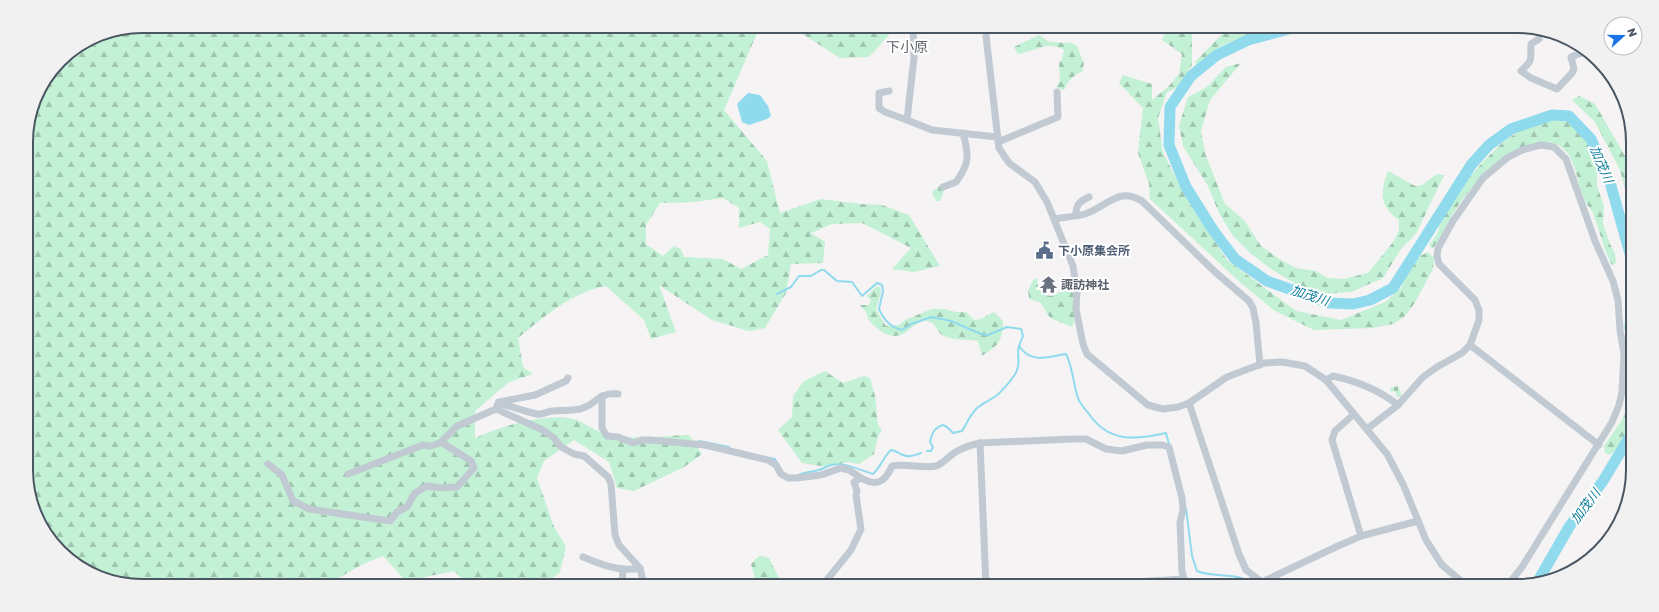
<svg xmlns="http://www.w3.org/2000/svg" width="1659" height="612" font-family="'Golos Text','Noto Sans JP',sans-serif">
  <style>
    .forest { fill: url(#forest-firs); fill-rule: evenodd }
    .cemetery { fill: url(#cemetery-stones) }
    .water { fill: #90daee }
    .lines { fill: none; stroke-linecap: round; stroke-linejoin: round }
    .stream { stroke: #90daee; stroke-width: 2 }
    .river { stroke: #90daee; stroke-width: 11 }
    .street { stroke: #c1cad2; stroke-width: 7 }
    .labels { text-anchor: middle; stroke-width: 4; stroke-linejoin: round; paint-order: stroke }
    .service-label { font-size: 12px; font-weight: bold; fill: #4e5e75; stroke: #fff; text-anchor: start }
    .worship-label { font-size: 12px; font-weight: bold; fill: #5b616d; stroke: #fff; text-anchor: start }
    .water-label { font-size: 13px; font-style: italic; fill: #0c7c9b; stroke: #fff }
    .quarter-label { font-size: 14px; fill: #5f6368; stroke: #fff }
    .rim { fill: none; stroke: #4a5661; stroke-width: 2 }
  </style>
  <defs>
    <pattern id="forest-firs" width="22" height="20" patternUnits="userSpaceOnUse"><rect width="22" height="20" fill="#c3f1d5"/><path d="M5 1l3.5 6h-7zM16 11l3.5 6h-7z" fill="#a0c6b0"/></pattern>
    <pattern id="cemetery-stones" width="16" height="16" patternUnits="userSpaceOnUse"><rect width="16" height="16" fill="#c3f1d5"/><path d="M2 7V4a2 2 0 0 1 4 0v3zM10 15v-3a2 2 0 0 1 4 0v3z" fill="#a0c6b0"/></pattern>
  </defs>
  <rect width="100%" height="100%" fill="#f5f3f3"/>
  <g class="forest">
    <path d="M142,26H766L758,31L724,110L767,161L780,213L821,199L861,204L882,205L909,215L940,266L914,272L892,269L911,248L862,223L832,224L811,233L825,242L823,263L791,264L786,293L765,328L749,331L712,320L659,285L676,332L651,339L644,320L606,286C572,292 544,317 518,338L523,367L533,374L509,382L475,411V438C499,427 547,412 573,419C584,422 593,430 604,433C630,441 662,436 689,435L702,454L684,467L634,491L617,488L609,462L574,440L544,461L537,478L554,527L566,546L560,572L543,586H470L454,571L406,581L383,556L363,564L328,584L319,586H142L105,580L55,547L28,492L26,134L38,91L65,55L98,35ZM723,198L739,208V228L760,222L770,229L768,255L741,269L723,259L684,257L681,249L674,246L663,256L646,244V225L660,203L694,202Z"/>
    <polygon points="790,26 897,26 869,57 840,58"/>
    <polygon points="1168,26 1192,26 1192,65 1177,88 1167,92 1158,118 1163,153 1190,204 1227,260 1296,311 1341,320 1385,302 1401,288 1408,269 1418,257 1428,252 1434,258 1433,269 1414,304 1404,317 1393,324 1372,328 1314,330 1275,311 1243,285 1150,199 1149,184 1138,153 1143,108 1119,83 1123,75 1152,84 1152,100 1168,87 1179,74 1182,54 1162,40"/>
    <polygon points="1244,26 1278,26 1230,42 1221,46 1198,66 1195,62 1222,34"/>
    <path d="M1039,35L1049,42L1072,43L1077,46L1084,64L1082,72C1075,74 1067,81 1065,89L1063,90L1056,87L1060,81L1059,63L1062,59L1064,50C1048,40 1034,52 1018,54L1014,47Z"/>
    <path d="M1241,63L1210,100L1201,131L1205,153L1225,204L1244,220L1261,246L1279,259L1296,268L1316,271L1328,278L1343,279L1368,273L1394,241L1399,230V220C1379,206 1380,192 1388,171L1415,186L1422,185L1437,174L1444,175L1416,234L1401,249L1383,278L1351,292L1325,294L1296,284L1271,269L1250,253L1233,236L1219,213L1208,186L1183,146L1179,126L1188,97L1207,87L1226,67Z"/>
    <polygon points="1579,96 1595,104 1632,168 1632,216 1620,170 1595,122 1572,100"/>
    <path d="M1549,120L1570,122L1586,138L1597,161V186L1604,206L1603,224L1610,244L1615,253L1616,263L1612,265C1603,249 1600,231 1593,213C1591,209 1587,205 1585,201C1578,186 1577,169 1569,155C1561,143 1550,140 1537,143C1501,150 1468,188 1450,219C1445,229 1440,239 1433,248L1429,246L1438,232L1443,214L1459,189L1482,163L1505,140L1526,128Z"/>
    <path d="M1037,278L1038,289L1045,295L1051,296C1059,293 1065,288 1074,293V323L1072,327L1050,318L1040,302L1029,299L1028,290L1034,279Z"/>
    <path d="M878,286L880,288L881,292L876,310L886,326L899,325L905,320L932,309H944L956,312H966L974,320C983,320 986,315 994,312L1003,321C1002,343 999,344 982,356L978,341C967,339 953,341 942,335C936,331 936,322 927,321C918,321 912,328 906,332C893,342 878,331 869,320C868,318 867,314 866,312C864,309 862,308 860,305H869L871,300L867,296L876,287Z"/>
    <polygon points="1631,320 1633,323 1633,352 1629,336 1623,329 1625,321"/>
    <polygon points="1633,362 1633,421 1618,447 1610,455 1605,453 1604,446 1622,420 1628,405"/>
    <polygon points="825,371 843,383 864,376 870,378 875,396 878,425 882,430 878,436 874,454 859,464 848,462 828,467 802,463 778,430 792,417 793,396 804,381"/>
    <polygon points="759,556 769,558 780,580 796,586 757,586 751,564"/>
  </g>
  <g class="cemetery">
    <polygon points="940,186 944,191 940,201 936,201 932,192"/>
    <polygon points="1398,386 1402,396 1397,397 1395,391 1391,392 1390,388"/>
  </g>
  <polygon class="water" points="748,93 760,95 768,106 771,116 767,119 749,125 742,122 737,104"/>
  <g class="lines">
    <g class="stream">
      <path d="M777,294L791,287L799,276H811L821,270H824L837,281L852,282L862,296L877,283L882,285L883,291L879,309C884,320 890,327 902,330L911,324L931,317L951,321L981,334L988,335L1007,327L1021,329L1023,336L1019,346C1031,364 1048,357 1066,354C1073,368 1073,383 1078,398C1080,404 1085,409 1089,414C1109,443 1135,440 1166,433L1169,444"/>
      <polyline points="699,441 729,447"/>
      <path d="M927,451H931L933,447L930,442C932,433 934,428 943,425L947,427L953,433L962,431C967,423 970,415 977,408C983,403 990,400 996,396C1001,392 1015,377 1017,370C1021,361 1016,355 1019,346"/>
      <polyline points="770,458 775,459 777,463"/>
      <path d="M798,475C805,472 812,472 819,470C823,469 827,466 831,465C846,462 859,470 873,474C881,467 883,457 891,450C897,451 898,453 903,455C909,458 915,455 921,453"/>
      <path d="M1186,508L1192,556L1197,571C1216,579 1238,570 1255,586"/>
    </g>
    <g class="river">
      <polyline points="1300,26 1248,40 1217,55 1191,76 1170,107 1169,145 1186,187 1213,230 1235,259 1267,281 1329,303 1353,304 1370,300 1393,288 1471,165 1489,145 1511,129 1552,115 1569,116 1591,139 1610,182 1632,261"/>
      <polyline points="1538,581 1569,527 1603,481 1633,431"/>
    </g>
    <g class="street">
      <polyline points="913,26 914,58 907,120 932,130 997,137"/>
      <polyline points="987,26 986,36 999,148 1009,163 1035,182 1047,202 1073,266 1077,292 1076,309 1083,344 1087,354 1148,405 1163,409 1178,407 1189,403 1227,377 1264,363 1282,362 1305,366 1326,380 1387,454 1403,484 1426,540 1442,565 1467,586"/>
      <path d="M1539,39L1531,44C1530,60 1534,59 1521,71L1531,78L1557,89L1572,73L1574,69L1571,57L1584,52"/>
      <polyline points="889,91 879,93 879,108 885,112 907,120"/>
      <polyline points="998,142 1058,117 1057,92"/>
      <path d="M943,187L956,182C970,163 969,155 963,133"/>
      <path d="M1076,215C1076,204 1079,202 1089,197"/>
      <path d="M1054,219C1064,217 1075,217 1085,214C1107,207 1118,186 1142,201L1214,271L1249,301L1253,308L1256,323L1260,365"/>
      <polyline points="1470,345 1599,445"/>
      <path d="M1326,380L1333,376C1357,381 1379,390 1398,405"/>
      <polyline points="602,396 602,428 607,436 618,437 633,443 642,440 650,440 705,445 768,460 776,465 781,474 788,478 796,478 821,475 841,468 849,470 861,478"/>
      <polyline points="499,402 535,395 566,381 568,378"/>
      <polyline points="1189,403 1239,554 1246,570 1262,582 1264,586"/>
      <polyline points="496,409 543,430 554,438 561,447 574,454 584,456 608,477 611,484 615,535 619,545 640,568"/>
      <polyline points="1354,414 1335,431 1332,440 1361,536"/>
      <polyline points="1367,429 1398,405 1423,377 1437,367 1462,353 1470,345 1479,320 1479,310 1475,300 1439,264 1437,256 1438,248 1453,221 1483,178 1507,158 1522,150 1541,145 1554,147 1566,159 1595,241 1613,281 1618,300 1620,330 1624,354 1622,392 1619,405 1612,422 1522,567 1507,586"/>
      <polyline points="980,443 986,586"/>
      <polyline points="268,464 282,475 293,501 309,509 390,521 397,512 407,507 415,493 427,486 440,488 457,487 474,468 471,461 441,442"/>
      <path d="M348,474L423,445L431,446L440,443L457,426L496,409L498,403C511,406 523,411 537,414C541,415 547,412 552,411C561,410 570,411 580,409C597,405 597,392 618,394"/>
      <path d="M583,557C602,565 620,572 640,568L644,586"/>
      <polyline points="1262,582 1338,546 1361,536 1418,521"/>
      <polyline points="622,586 623,569"/>
      <path d="M822,586L851,550L861,529L856,495L857,491L854,482L861,478C877,487 885,482 892,466C906,463 922,469 936,466C943,464 948,457 954,453C962,448 970,445 980,443L1073,439H1086L1106,449L1122,451L1147,445H1162L1169,447L1182,498L1183,510L1180,522L1182,572L1184,579L1190,586"/>
      <polyline points="1069,586 1184,579"/>
    </g>
  </g>
  <defs>
    <symbol id="civic-bare" viewBox="-9 -9 18 18"><path d="M-.6-6.5H3V-4.5H.6V-3L4-1V1h2V6H-6V1h2V-1L-.6-3ZM-1.2 2.5V6h2.4V2.5Z" fill="#5c6f8a" stroke="#fff" stroke-width="2.5" paint-order="stroke"/></symbol>
    <symbol id="temple-bare" viewBox="-9 -9 18 18"><path d="M0-6L5-2H3V0L6.5 2.5H4V6H1.5V3h-3V6H-4V2.5H-6.5L-3 0V-2H-5Z" fill="#6b7280" stroke="#fff" stroke-width="2.5" paint-order="stroke"/></symbol>
  </defs>
  <g fill-rule="evenodd">
    <use href="#civic-bare" x="1032" y="238" width="25" height="25"/>
    <use href="#temple-bare" x="1036" y="272" width="25" height="25"/>
  </g>
  <g class="labels">
    <g class="service-label">
      <text x="1058" y="255">下小原集会所</text>
    </g>
    <g class="worship-label">
      <text x="1061" y="289">諏訪神社</text>
    </g>
    <g class="water-label">
      <text transform="translate(1602 164) rotate(67)" y="5">加茂川</text>
      <text transform="translate(1310 295) rotate(18)" y="5">加茂川</text>
      <text transform="translate(1585 506) rotate(-53)" y="5">加茂川</text>
    </g>
    <g class="quarter-label">
      <text x="907" y="52">下小原</text>
    </g>
  </g>
  <path d="M0 0H1659V612H0ZM142 33H1517A109 109 0 0 1 1626 142V470A109 109 0 0 1 1517 579H142A109 109 0 0 1 33 470V142A109 109 0 0 1 142 33Z" fill="#f1f1f2" fill-rule="evenodd"/>
  <path class="rim" d="M142 33H1517A109 109 0 0 1 1626 142V470A109 109 0 0 1 1517 579H142A109 109 0 0 1 33 470V142A109 109 0 0 1 142 33Z"/>
  <g transform="translate(1623 36) rotate(69)"><circle r="19" fill="#ffffff" stroke="#b7bbc0"/>
  <path d="M0-3L7 15L0 10L-7 15Z" fill="#1a73e8"/>
  <text y="-6" font-size="11" font-weight="bold" text-anchor="middle" fill="#4a5661">N</text>
  </g>
</svg>
